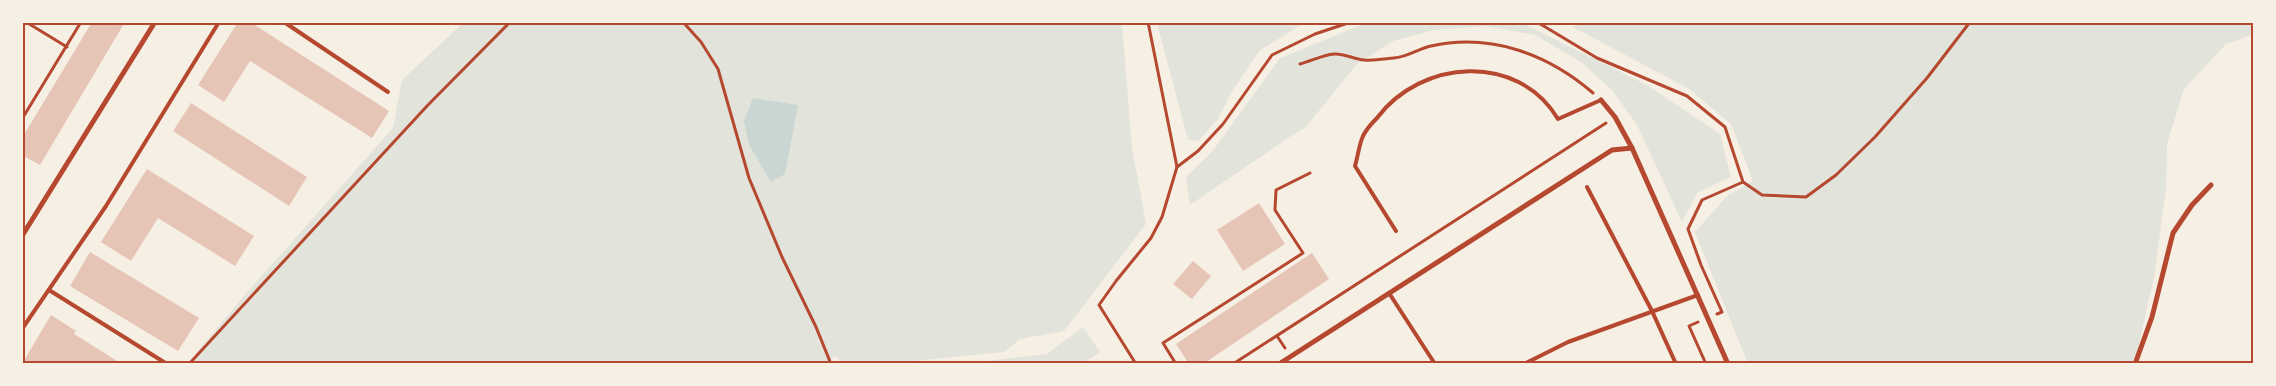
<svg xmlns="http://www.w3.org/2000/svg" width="2276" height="386" font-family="Montserrat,sans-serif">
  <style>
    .green { fill: #e2e4dc }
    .water { fill: #c9d6d2 }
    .building { fill: #e6c5b7 }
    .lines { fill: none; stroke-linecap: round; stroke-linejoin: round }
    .path { stroke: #b5482f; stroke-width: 3 }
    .service { stroke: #b5482f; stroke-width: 4 }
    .minor { stroke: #b5482f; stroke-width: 5 }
    .neatline { fill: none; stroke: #b5482f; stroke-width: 2 }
  </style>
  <rect width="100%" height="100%" fill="#f6efe4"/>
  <g class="green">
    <polygon points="1369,22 1522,23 1647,85 1720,134 1731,177 1697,193 1682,222 1637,125 1612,90 1581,62 1535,35 1485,26 1435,30 1393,41 1356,65 1305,128 1291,136 1190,205 1186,177 1212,152 1280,58"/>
    <polygon points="1579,22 2253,22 2254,34 2226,44 2184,89 2167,144 2166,188 2154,277 2137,352 2131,363 1748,364 1695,232 1727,196 1753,181 1731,124 1689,89 1573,27"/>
    <polygon points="463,23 1122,23 1132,147 1146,224 1064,331 1020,339 1004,352 883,364 845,363 835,356 826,364 187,364 243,297 393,128 402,80"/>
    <polygon points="1157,23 1157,22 1309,23 1301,25 1259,51 1231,93 1218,119 1198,141 1188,140"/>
    <polygon points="1083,327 1100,352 1083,363 969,363 1047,354"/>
  </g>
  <polygon class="water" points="753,98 798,105 785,174 771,182 749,145 744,121"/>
  <g class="building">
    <polygon points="92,22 125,22 40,165 22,155 22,138"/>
    <polygon points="238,22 250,22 389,111 372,138 250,61 224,102 198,85"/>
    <polygon points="191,103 307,177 289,206 173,131"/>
    <polygon points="147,169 254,236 235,266 158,218 131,261 101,242"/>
    <polygon points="1259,203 1285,244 1243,271 1217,230"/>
    <polygon points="90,252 199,318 178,351 70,286"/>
    <polygon points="1312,253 1329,279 1203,364 1189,364 1176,344"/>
    <polygon points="1193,261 1211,276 1192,299 1173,284"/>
    <polygon points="51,315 76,331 74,334 122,364 22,364"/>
  </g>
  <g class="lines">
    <g class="path">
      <polyline points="26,22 67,47"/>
      <polyline points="683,22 701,42 718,69 749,178 782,257 816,327 831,364"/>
      <polyline points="1537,22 1597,58 1687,96 1725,127 1743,182 1762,195 1806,197 1836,175 1875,137 1927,78 1970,22"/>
      <path d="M1300,64C1311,61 1323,55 1334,54C1343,53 1354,59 1364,60C1373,61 1384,59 1394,58C1407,57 1418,49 1431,46C1491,33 1548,54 1593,93"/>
      <polyline points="22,119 81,22"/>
      <polyline points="1177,167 1198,151 1223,124 1272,55 1315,34 1351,22"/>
      <polyline points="1717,314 1722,312 1701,265 1688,229 1702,200 1743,182"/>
      <polyline points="1698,322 1689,326 1706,364"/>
      <polyline points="1277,336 1285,348"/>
      <polyline points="189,364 427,106 510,22"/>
      <polyline points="1136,364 1099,305 1116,281 1151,238 1162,217 1177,167 1148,22"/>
      <polyline points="1176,364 1163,343 1303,253 1275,210 1276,190 1310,173"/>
      <polyline points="1233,364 1606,123"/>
    </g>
    <g class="service">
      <polyline points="284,22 388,92"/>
      <polyline points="1587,187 1652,311 1676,364"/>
      <path d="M1396,231L1355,166C1358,156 1359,145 1363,136C1366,130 1372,123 1377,118C1421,59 1518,52 1558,119L1601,100"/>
      <polyline points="49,290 167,364"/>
      <polyline points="1389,293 1435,364"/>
      <polyline points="22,329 106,206 219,22"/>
      <polyline points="1524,364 1568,342 1698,295"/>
    </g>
    <g class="minor">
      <polyline points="1601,100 1615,117 1632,148 1728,364"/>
      <polyline points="22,236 155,22"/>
      <polyline points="1279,364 1612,150 1632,148"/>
      <polyline points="2135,364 2152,317 2173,233 2192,205 2211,185"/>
    </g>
  </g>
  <rect width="2276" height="386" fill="none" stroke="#f6efe4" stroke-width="48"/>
  <rect x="24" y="24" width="2228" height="338" class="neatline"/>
</svg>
